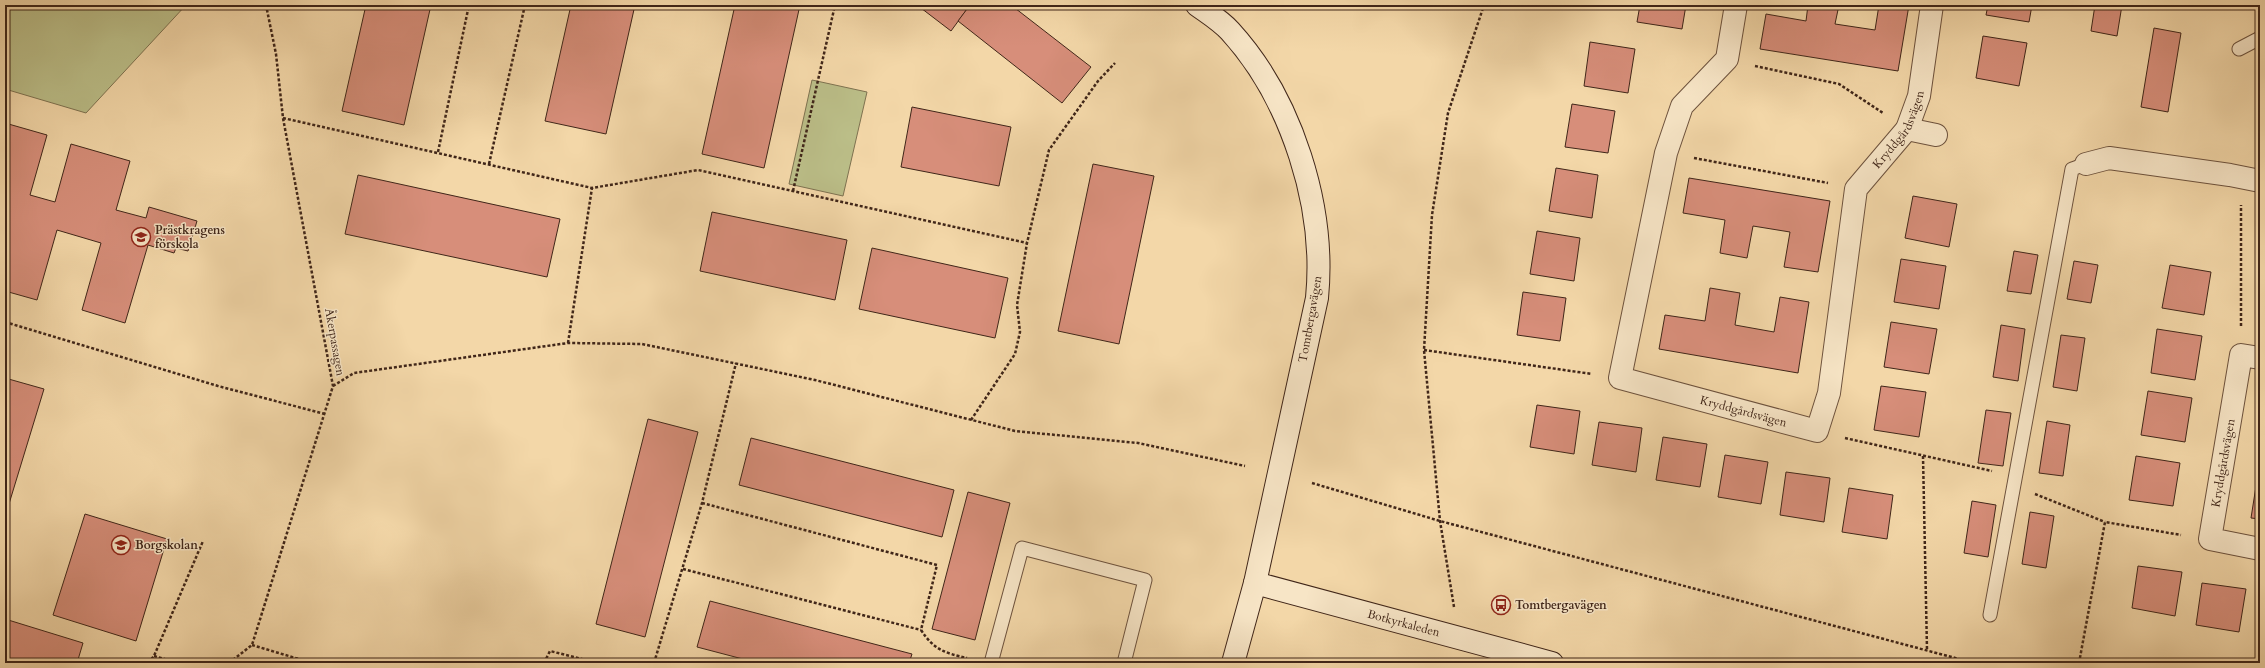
<svg xmlns="http://www.w3.org/2000/svg" width="2265" height="668" font-family="Cardo,serif">
  <style>
    .green { fill: #bbbe88; stroke: #7e7250 }
    .building { fill: #d78e7a; stroke: #402619 }
    .lines { fill: none; stroke-linecap: round; stroke-linejoin: round }
    .lane-casing { stroke: #6d523d; stroke-width: 15 }
    .street-casing { stroke: #6d523d; stroke-width: 24 }
    .secondary-casing { stroke: #402619; stroke-width: 24 }
    .path { stroke: #402619; stroke-width: 2.5; stroke-dasharray: 3 2; stroke-linecap: butt }
    .lane { stroke: #f7e5c6; stroke-width: 13 }
    .street { stroke: #f7e5c6; stroke-width: 22 }
    .secondary { stroke: #f7e5c6; stroke-width: 22 }
    .labels { text-anchor: middle; stroke-width: 3; stroke-linejoin: round; paint-order: stroke }
    .street-label { font-size: 12px; fill: #402619; stroke: #f7e5c6 }
    .poi-label { font-size: 12px; font-weight: bold; fill: #402619; stroke: #f7e5c6; text-anchor: start }
  </style>
  <rect width="100%" height="100%" fill="#f3d7a8"/>
  <filter id="stains"><feTurbulence type="fractalNoise" baseFrequency=".005" numOctaves="4"/><feColorMatrix values="0 0 0 0 .2 0 0 0 0 .09 0 0 0 0 .02 0 0 0 .5 -.17"/></filter>
  <radialGradient id="worn" r=".72"><stop offset=".6" stop-color="#630" stop-opacity="0"/><stop offset="1" stop-color="#630" stop-opacity=".3"/></radialGradient>
  <g class="green">
    <polygon points="5,5 186,5 86,113 5,89"/>
    <polygon points="812,80 867,92 843,196 789,184"/>
  </g>
  <g class="building">
    <polygon points="366,5 431,5 404,125 342,111"/>
    <polygon points="571,5 635,5 606,134 545,121"/>
    <polygon points="735,5 800,5 764,168 702,154"/>
    <polygon points="917,5 970,5 951,31"/>
    <polygon points="970,5 1011,5 1091,67 1062,103 958,21"/>
    <polygon points="1640,5 1686,5 1682,29 1637,22"/>
    <polygon points="1808,5 1839,5 1835,24 1875,30 1879,5 1909,5 1898,71 1760,49 1766,14 1806,21"/>
    <polygon points="1988,5 2032,5 2029,22 1986,15"/>
    <polygon points="2095,5 2122,5 2117,36 2091,31"/>
    <polygon points="2154,28 2181,33 2168,112 2141,107"/>
    <polygon points="1983,36 2027,43 2019,86 1976,78"/>
    <polygon points="1590,42 1635,49 1628,93 1584,86"/>
    <polygon points="1572,104 1615,111 1608,153 1565,147"/>
    <polygon points="912,107 1011,127 999,186 901,167"/>
    <polygon points="5,123 47,135 30,195 55,202 71,144 130,161 116,210 146,218 149,207 197,221 188,251 176,248 174,253 148,245 125,323 82,310 101,243 57,230 37,300 5,291 5,229 7,222 5,222"/>
    <polygon points="1093,164 1154,176 1119,344 1058,331"/>
    <polygon points="1556,168 1598,175 1592,218 1549,211"/>
    <polygon points="358,175 560,219 547,277 345,234"/>
    <polygon points="1689,178 1830,201 1818,272 1784,267 1790,232 1753,226 1747,258 1720,253 1725,220 1683,213"/>
    <polygon points="1913,196 1957,204 1949,247 1905,238"/>
    <polygon points="712,212 847,240 835,300 700,271"/>
    <polygon points="1537,231 1580,238 1574,281 1530,274"/>
    <polygon points="872,248 1008,278 995,338 859,309"/>
    <polygon points="2014,251 2038,255 2031,294 2007,291"/>
    <polygon points="1901,259 1946,266 1939,309 1894,302"/>
    <polygon points="2074,261 2098,265 2091,303 2067,299"/>
    <polygon points="2170,265 2211,272 2204,315 2162,308"/>
    <polygon points="1710,288 1740,293 1735,325 1774,332 1780,297 1809,302 1798,373 1659,349 1665,315 1705,321"/>
    <polygon points="1523,292 1566,298 1560,341 1517,335"/>
    <polygon points="1891,322 1937,329 1929,374 1884,367"/>
    <polygon points="2001,325 2025,329 2018,381 1993,377"/>
    <polygon points="2157,329 2202,336 2195,380 2151,373"/>
    <polygon points="2061,335 2085,338 2077,391 2053,387"/>
    <polygon points="5,378 44,389 5,517"/>
    <polygon points="1881,386 1926,392 1919,437 1874,430"/>
    <polygon points="2148,391 2192,398 2185,442 2141,435"/>
    <polygon points="1537,405 1580,411 1574,454 1530,447"/>
    <polygon points="1986,410 2011,413 2003,466 1978,463"/>
    <polygon points="648,419 698,432 645,637 596,624"/>
    <polygon points="2047,421 2070,425 2063,476 2039,473"/>
    <polygon points="1599,422 1642,428 1636,472 1592,465"/>
    <polygon points="1663,437 1707,444 1700,487 1656,480"/>
    <polygon points="751,438 954,490 942,537 739,485"/>
    <polygon points="1725,455 1768,462 1761,504 1718,497"/>
    <polygon points="2136,456 2180,463 2173,506 2129,500"/>
    <polygon points="2260,461 2260,519 2251,518"/>
    <polygon points="1786,472 1830,478 1824,522 1780,515"/>
    <polygon points="1849,488 1893,495 1887,539 1842,532"/>
    <polygon points="968,492 1010,503 975,640 932,629"/>
    <polygon points="1972,501 1996,505 1988,557 1964,553"/>
    <polygon points="2030,512 2054,516 2046,568 2022,564"/>
    <polygon points="85,514 167,539 136,641 53,615"/>
    <polygon points="2138,566 2182,572 2175,616 2132,608"/>
    <polygon points="2202,583 2246,589 2239,632 2196,625"/>
    <polygon points="710,601 912,654 909,663 758,663 697,647"/>
    <polygon points="5,619 83,643 77,663 5,663"/>
  </g>
  <g class="lines">
    <defs>
      <g id="lane">
        <polyline points="2239,49 2260,38"/>
        <polyline points="1990,615 2072,169 2086,164"/>
        <polyline points="991,663 1022,548 1145,580 1124,663"/>
      </g>
      <g id="street">
        <path id="s1" d="M1736,5L1727,59L1682,106L1666,153L1620,378L1817,431L1829,393L1856,189L1907,129L1919,96L1932,5"/>
        <polyline points="1907,129 1936,135"/>
        <polyline points="2086,164 2109,158 2230,175 2260,181"/>
        <polyline points="2260,358 2241,355 2210,539 2260,549"/>
      </g>
      <g id="secondary">
        <path d="M1197,5C1208,13 1221,21 1230,31C1292,99 1326,207 1317,298L1255,583L1233,663"/>
        <path id="s2" d="M1255,583L1552,663"/>
      </g>
    </defs>
    <use href="#lane" class="lane-casing"/>
    <use href="#street" class="street-casing"/>
    <use href="#secondary" class="secondary-casing"/>
    <g class="path">
      <polyline points="1755,66 1839,84 1883,113"/>
      <polyline points="283,118 592,188 698,170 1027,243"/>
      <polyline points="438,152 469,5"/>
      <polyline points="1694,158 1828,183"/>
      <polyline points="489,164 525,5"/>
      <polyline points="793,191 835,5"/>
      <polyline points="5,322 218,386 325,414"/>
      <polyline points="2241,326 2241,205"/>
      <polyline points="568,343 592,188"/>
      <polyline points="1424,350 1592,374"/>
      <polyline points="333,386 354,373 568,343 642,344 815,380 1015,431 1138,443 1245,466"/>
      <polyline points="971,420 1015,354 1020,332 1017,305 1027,243 1049,150 1098,81 1115,63"/>
      <polyline points="1845,438 1992,471"/>
      <polyline points="1923,456 1927,650"/>
      <polyline points="1312,483 1440,521 1974,663"/>
      <polyline points="2035,494 2105,522"/>
      <path d="M702,503L937,565L921,630C934,650 945,653 967,658"/>
      <polyline points="683,569 921,630"/>
      <polyline points="1454,607 1440,521 1424,350 1432,215 1448,113 1484,5"/>
      <polyline points="252,645 312,663"/>
      <polyline points="154,656 178,663"/>
      <polyline points="148,663 154,656 203,541"/>
      <polyline points="229,663 252,645 333,386 283,118 276,54 266,5"/>
      <polyline points="544,663 550,651 598,663"/>
      <polyline points="654,663 702,503 736,363"/>
      <polyline points="2079,663 2105,522 2181,535"/>
    </g>
    <use href="#lane" class="lane"/>
    <use href="#street" class="street"/>
    <use href="#secondary" class="secondary"/>
  </g>
  <defs>
    <symbol id="school-ring" viewBox="-11 -11 22 22"><circle r="9.5" fill="#f7e5c6" stroke="#8f2418" stroke-width="1.5"/><path d="M0-5L7-2L0 1L-7-2ZM-4 1L0 2.5L4 1V4Q0 6-4 4Z" fill="#8f2418"/></symbol>
    <symbol id="bus-ring" viewBox="-11 -11 22 22"><circle r="9.5" fill="#f7e5c6" stroke="#8f2418" stroke-width="1.5"/><path d="M-5-6H5V4H4V6H2V4H-2V6H-4V4H-5ZM-3.5-4V0h7V-4ZM-3.5 1.2v1.5H-2V1.2ZM2 1.2v1.5H3.5V1.2Z" fill="#8f2418"/></symbol>
  </defs>
  <g fill-rule="evenodd">
    <use href="#school-ring" x="130" y="226" width="22" height="22"/>
    <use href="#school-ring" x="110" y="534" width="22" height="22"/>
    <use href="#bus-ring" x="1490" y="594" width="22" height="22"/>
  </g>
  <g class="labels">
    <g class="street-label">
      <text dy="4" stroke="none"><textPath href="#s1" startOffset="923">Kryddgårdsvägen</textPath></text>
      <text transform="translate(1310 319) rotate(-80)" y="4">Tomtbergavägen</text>
      <text transform="translate(335 342) rotate(80)" y="4">Åkerpassagen</text>
      <text dy="4" stroke="none"><textPath href="#s1" startOffset="527">Kryddgårdsvägen</textPath></text>
      <text transform="translate(2223 463) rotate(-80)" y="4">Kryddgårdsvägen</text>
      <text dy="4" stroke="none"><textPath href="#s2" startOffset="154">Botkyrkaleden</textPath></text>
    </g>
    <g class="poi-label">
      <text x="155" y="234">Prästkragens<tspan x="155" dy="14">förskola</tspan></text>
      <text x="135" y="549">Borgskolan</text>
      <text x="1515" y="609">Tomtbergavägen</text>
    </g>
  </g>
  <rect width="2265" height="668" fill="none" stroke="#f3d7a8" stroke-width="20"/>
  <rect x="6" y="6" width="2253" height="656" fill="none" stroke="#402619" stroke-width="2"/>
  <rect x="10" y="10" width="2245" height="648" fill="none" stroke="#402619"/>
  <rect width="100%" height="100%" filter="url(#stains)"/>
  <rect width="100%" height="100%" fill="url(#worn)"/>
</svg>
